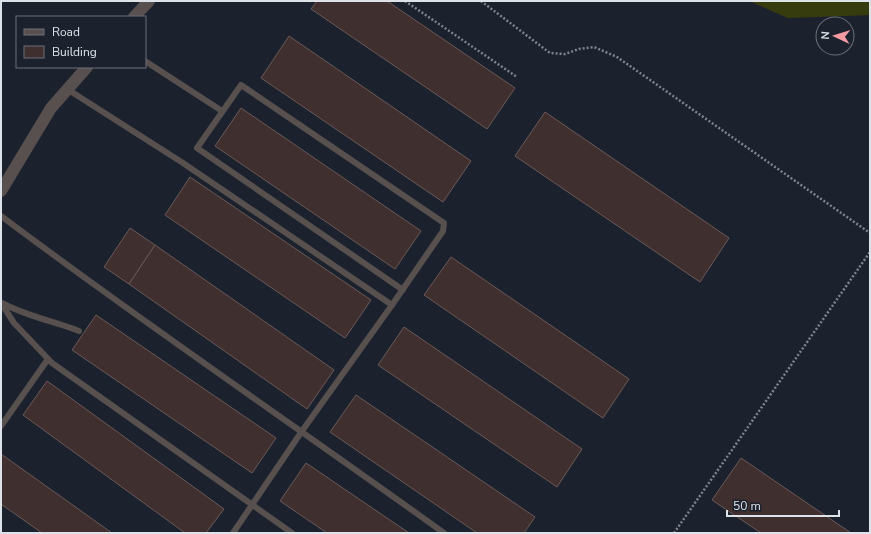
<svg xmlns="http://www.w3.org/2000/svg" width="871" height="534" font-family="'Nunito Sans',sans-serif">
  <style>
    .green { fill: #373c0e }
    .building { fill: #3f2f2e; stroke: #6b5a58 }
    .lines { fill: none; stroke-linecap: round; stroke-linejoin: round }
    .path { stroke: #7e838c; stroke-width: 2.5; stroke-dasharray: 2 2; stroke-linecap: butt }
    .service { stroke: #58504f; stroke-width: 6 }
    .minor { stroke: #58504f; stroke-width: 12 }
  </style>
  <rect width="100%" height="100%" fill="#1c222d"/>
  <polygon class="green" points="749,1 870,1 870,15 788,18"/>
  <g class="building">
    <polygon points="317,1 387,1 515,88 487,129 311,9"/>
    <polygon points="289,36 471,161 443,202 261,78"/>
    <polygon points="241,108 421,231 395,269 215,146"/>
    <polygon points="545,112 729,238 700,282 515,156"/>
    <polygon points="190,177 371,300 345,338 165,215"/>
    <polygon points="130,228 155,245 129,284 104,267"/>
    <polygon points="155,245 334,370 307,409 129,284"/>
    <polygon points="451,257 629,379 603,418 424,295"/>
    <polygon points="96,315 276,438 252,473 72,350"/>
    <polygon points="404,327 582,449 557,487 378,365"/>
    <polygon points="47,381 224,509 206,533 185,533 23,415"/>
    <polygon points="356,395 535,517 524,533 477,533 330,432"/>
    <polygon points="1,454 112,533 42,533 1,504"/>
    <polygon points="741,458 851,533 761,533 712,500"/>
    <polygon points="306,463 409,533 327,533 280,501"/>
  </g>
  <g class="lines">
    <g class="path">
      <polyline points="405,1 517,77"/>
      <polyline points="481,1 550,53 565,54 579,49 594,47 617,57 870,233"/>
      <polyline points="674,533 870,252"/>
    </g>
    <g class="service">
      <polyline points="145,61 222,111"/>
      <polyline points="67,89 183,163 392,305"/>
      <path d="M1,216C146,325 297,427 444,533"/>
      <polyline points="1,303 14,323 52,363 292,533"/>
      <path d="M2,303C26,316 53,321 79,331"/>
      <polyline points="1,426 48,359"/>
      <polyline points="233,533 302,431 392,305 443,231 444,223 241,85 197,148 403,290"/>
    </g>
    <g class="minor">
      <polyline points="134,17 149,1"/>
      <polyline points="1,191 51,108 87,67"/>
    </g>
  </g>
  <rect width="871" height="534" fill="none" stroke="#dee3ea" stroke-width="4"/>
  <rect x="16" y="16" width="130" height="52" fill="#1c222d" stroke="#6a6f79"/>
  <rect x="24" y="29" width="20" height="6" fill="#58504f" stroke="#6a6f79"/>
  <text x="52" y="36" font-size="12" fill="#dee3ea">Road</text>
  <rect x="24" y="46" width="20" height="12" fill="#3f2f2e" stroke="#6a6f79"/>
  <text x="52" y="56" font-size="12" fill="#dee3ea">Building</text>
  <g transform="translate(835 36) rotate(274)"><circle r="19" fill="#1c222d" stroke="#6a6f79"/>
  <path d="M0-3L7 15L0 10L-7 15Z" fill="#f49aa3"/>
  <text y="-6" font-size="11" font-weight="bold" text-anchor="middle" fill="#dee3ea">N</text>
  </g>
  <path d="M727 510v6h112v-6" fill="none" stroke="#dee3ea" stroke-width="2"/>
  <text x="733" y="510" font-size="12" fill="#dee3ea" stroke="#1c222d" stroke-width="3" paint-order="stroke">50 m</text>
</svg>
